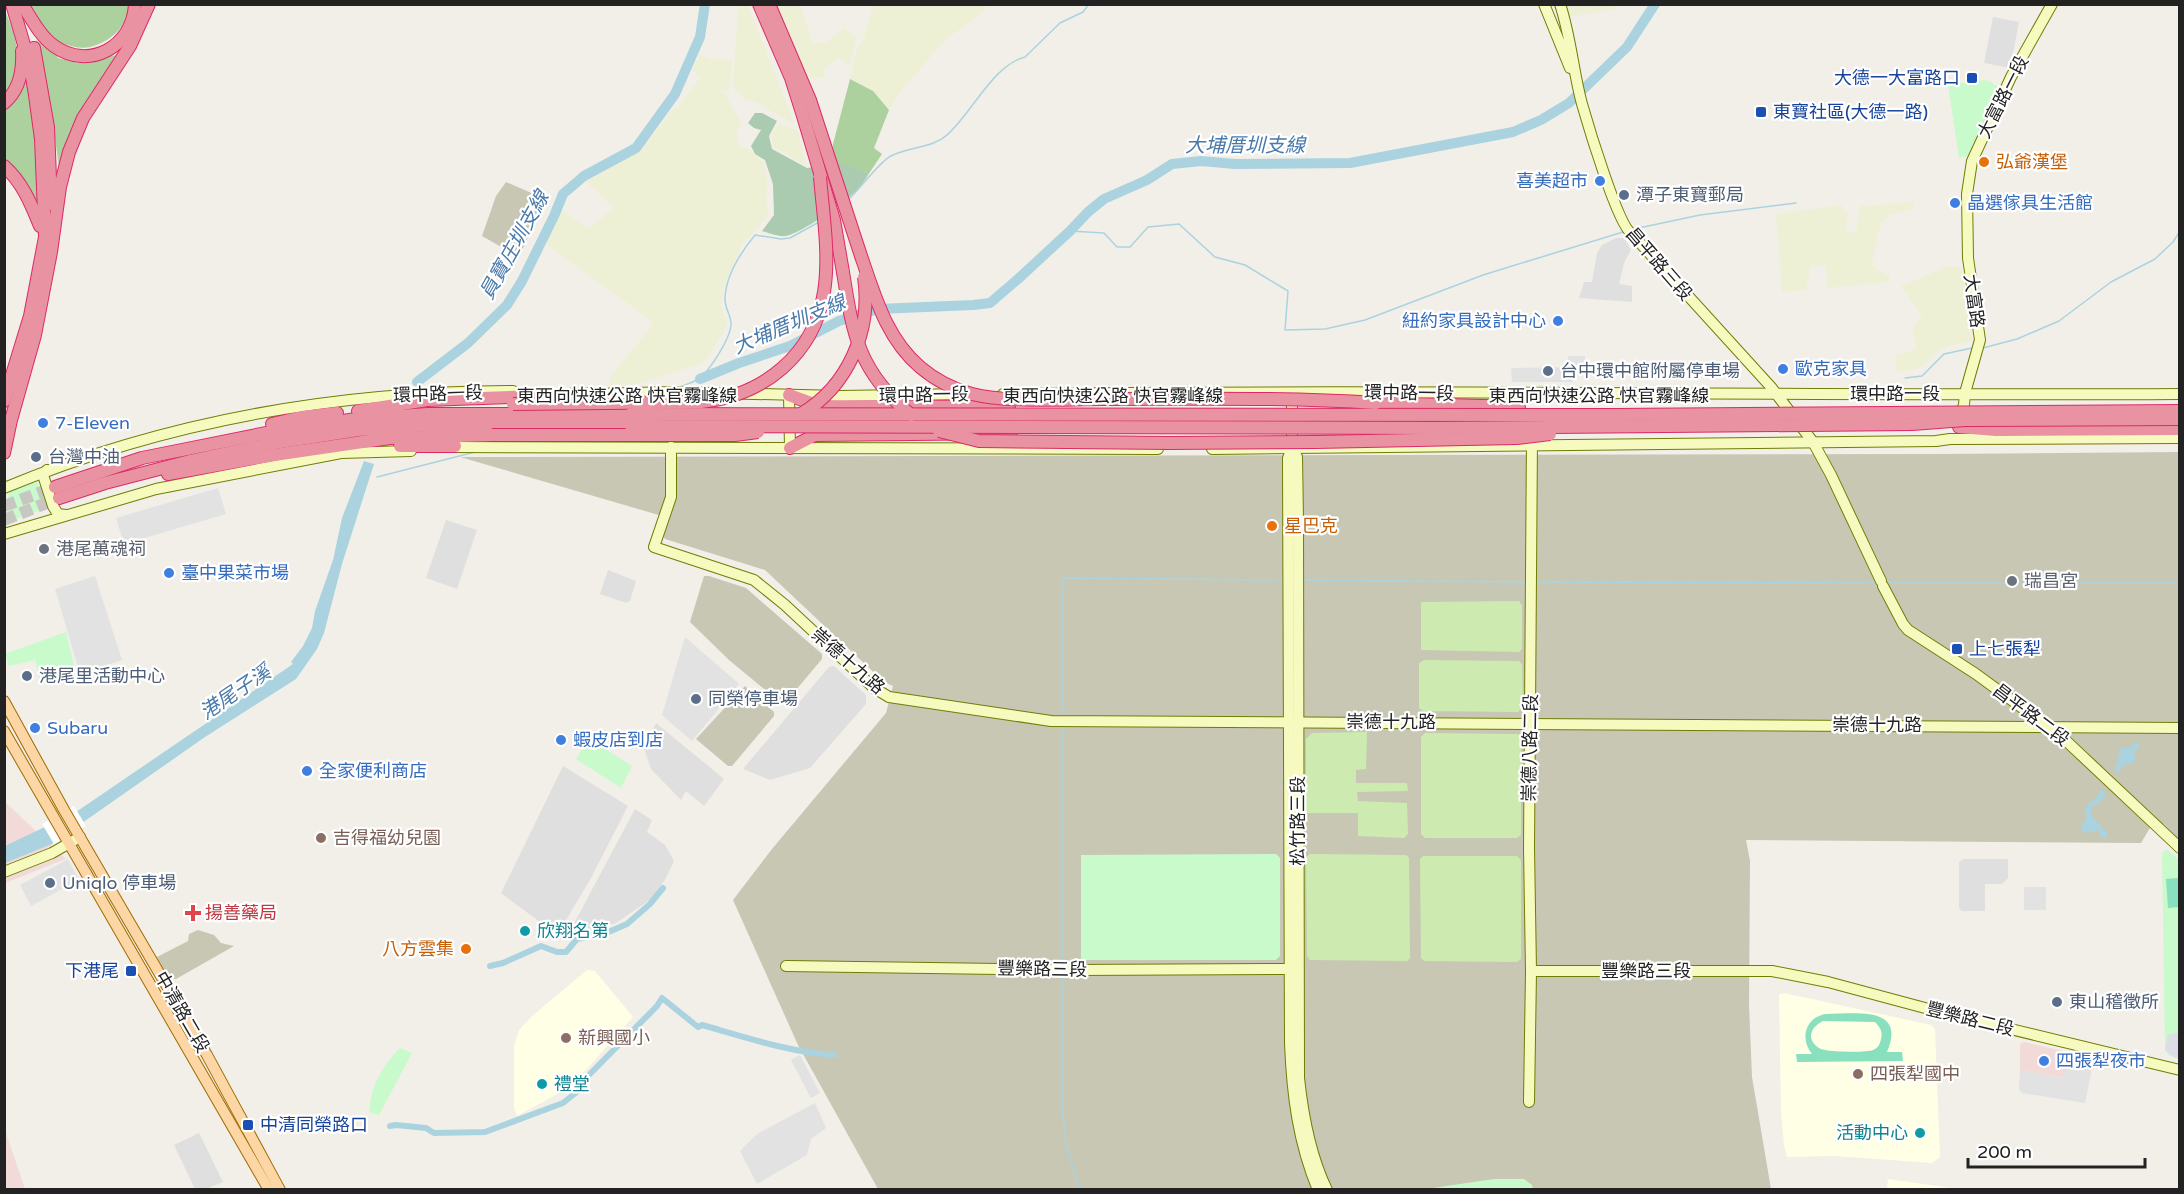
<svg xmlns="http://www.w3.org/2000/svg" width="2184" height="1194" font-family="'Varela Round','Noto Sans TC',sans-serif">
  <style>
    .residential { fill: #e0dfdf }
    .commercial { fill: #f2dad9 }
    .education { fill: #ffffe5 }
    .construction { fill: #c7c7b4 }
    .farmland { fill: #eef0d5 }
    .grass { fill: #cdebb0 }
    .forest { fill: #add19e }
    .cemetery { fill: #aacbaf }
    .park { fill: #c8facc }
    .pitch { fill: #88e0be; fill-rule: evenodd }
    .parking { fill: #e2e2e2 }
    .plaza { fill: #dddde8 }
    .water { fill: #aad3df }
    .pier { fill: #fff }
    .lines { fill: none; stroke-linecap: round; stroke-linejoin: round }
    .stream { stroke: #aad3df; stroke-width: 1.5 }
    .canal { stroke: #aad3df; stroke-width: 6 }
    .river { stroke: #aad3df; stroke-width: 10 }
    .highway-tunnel { stroke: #c8c6c1; stroke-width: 12; stroke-dasharray: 12 6; stroke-linecap: butt }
    .secondary-casing { stroke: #707d05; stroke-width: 12 }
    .primary-casing { stroke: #a06b00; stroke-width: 12 }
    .highway-casing { stroke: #dc2a67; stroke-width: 14 }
    .secondary { stroke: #f7fabf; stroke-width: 10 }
    .primary { stroke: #fcd6a4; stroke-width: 10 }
    .highway { stroke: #e892a2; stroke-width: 12 }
    .highway-bridge-casing { stroke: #dc2a67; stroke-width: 14; stroke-linecap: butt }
    .highway-bridge { stroke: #e892a2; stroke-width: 12 }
    .transit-dot { fill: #1a4fb4; stroke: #fff; stroke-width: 2 }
    .food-dot { fill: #e8710a; stroke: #fff; stroke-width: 2 }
    .shop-dot { fill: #3f7fe0; stroke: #fff; stroke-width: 2 }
    .service-dot { fill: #5c6f8a; stroke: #fff; stroke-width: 2 }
    .worship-dot { fill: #6b7280; stroke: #fff; stroke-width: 2 }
    .education-dot { fill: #8d6e63; stroke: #fff; stroke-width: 2 }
    .health-dot { fill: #e0444e; stroke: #fff; stroke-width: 2 }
    .culture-dot { fill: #0f9aa8; stroke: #fff; stroke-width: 2 }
    .labels { text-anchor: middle; stroke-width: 4.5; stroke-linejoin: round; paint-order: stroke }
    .transit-label { font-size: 18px; fill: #164399; stroke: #fff; text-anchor: start }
    .street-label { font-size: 18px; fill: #222; stroke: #fff }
    .food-label { font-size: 18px; fill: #c56008; stroke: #fff; text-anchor: start }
    .shop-label { font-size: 18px; fill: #366cbe; stroke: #fff; text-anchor: start }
    .service-label { font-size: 18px; fill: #4e5e75; stroke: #fff; text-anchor: start }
    .worship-label { font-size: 18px; fill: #5b616d; stroke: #fff; text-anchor: start }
    .education-label { font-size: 18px; fill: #785e54; stroke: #fff; text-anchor: start }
    .health-label { font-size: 18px; fill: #be3a42; stroke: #fff; text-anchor: start }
    .culture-label { font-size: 18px; fill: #0d838f; stroke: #fff; text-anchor: start }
    .water-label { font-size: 20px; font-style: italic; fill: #4a7aab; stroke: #fff }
  </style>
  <rect width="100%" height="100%" fill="#f2efe9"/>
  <g class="residential">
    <polygon points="1993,17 2019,22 2010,68 1984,63"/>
    <polygon points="1616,238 1624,238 1631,250 1624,263 1619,284 1632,286 1632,302 1579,298 1584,282 1592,282 1597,253 1602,245"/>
    <polygon points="446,520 477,530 457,589 426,578"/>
    <polygon points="608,570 636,581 630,601 626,603 600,594"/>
    <polygon points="834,666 866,695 866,704 810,768 770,780 743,769 829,667"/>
    <polygon points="656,723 724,779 704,806 686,791 681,800 651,769 644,748"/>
    <polygon points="563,766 628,806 591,878 559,932 552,931 501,893"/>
    <polygon points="635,809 652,820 647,832 665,845 674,861 666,878 651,899 616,923 585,933 569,933"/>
    <polygon points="1963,859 2008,859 2008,878 2002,884 1985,884 1985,911 1962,911 1959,908 1959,862"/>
    <polygon points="199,1133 223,1182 206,1189 195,1189 174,1145"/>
  </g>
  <g class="commercial">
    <polygon points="5,802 66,859 5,883"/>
    <polygon points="2024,1042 2071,1053 2064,1078 2020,1070 2020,1044"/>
    <polygon points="5,1130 25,1189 5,1189"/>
  </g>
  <g class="education">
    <polygon points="587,970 595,971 633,1017 587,1069 561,1092 517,1116 514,1108 514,1046 519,1030 532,1016"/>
    <polygon points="1784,993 1931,1025 1935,1029 1940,1157 1932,1163 1835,1156 1787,1157 1784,1145 1781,1111 1779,995"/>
    <polygon points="1888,1179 1959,1189 1887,1189"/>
  </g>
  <g class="construction">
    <polygon points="506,182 545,199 519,257 482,236 496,196"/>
    <polygon points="2179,452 2179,840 2164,824 2150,828 2141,843 1746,840 1750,861 1749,1005 1752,1077 1771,1189 878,1189 798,1045 733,900 772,849 886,713 893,686 884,682 765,570 665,539 663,535 669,518 460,457 1940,454"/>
    <polygon points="704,576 709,576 746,588 822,654 822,659 785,703 781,703 729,660 690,622"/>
    <polygon points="745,686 774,712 774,716 732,766 728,766 696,739"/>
    <polygon points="198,930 214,935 221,943 234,946 176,979 168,979 157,957 188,941 189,934"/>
  </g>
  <g class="farmland">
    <polygon points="738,5 748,5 795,125 757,103 744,99 733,87"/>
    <polygon points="771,5 800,5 805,17 811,43 827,42 844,28 857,38 849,66 838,58 823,70 825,77 802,79"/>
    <polygon points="873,5 988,5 978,16 945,40 900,92 889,110 873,91 850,79 856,52 864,38"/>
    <polygon points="1564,5 1616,5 1614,10 1568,17"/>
    <polygon points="700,55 714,60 728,59 732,61 729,92 722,89 742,124 736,133 739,146 750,150 764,163 768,185 766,198 769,215 742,245 724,286 721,305 728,324 707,360 694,366 637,384 609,385 609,380 615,371 646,333 653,322 541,241 559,208 589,229 614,207 586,182 647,143 673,108 676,109 701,77 692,70"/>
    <polygon points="779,123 798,131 807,166 774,147 771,136"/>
    <polygon points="1914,202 1914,208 1890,215 1881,223 1872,262 1876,269 1889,275 1890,282 1827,288 1826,266 1811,265 1806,290 1782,292 1776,214 1842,205 1843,212 1848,213 1846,231 1856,232 1860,206"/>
    <polygon points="1945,267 1962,267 1972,341 1942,348 1920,368 1901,372 1896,370 1895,355 1916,349 1912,329 1922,316 1901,286"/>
  </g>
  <g class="grass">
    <polygon points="1519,601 1522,605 1522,649 1519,652 1421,650 1421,602"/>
    <polygon points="1424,660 1519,661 1522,664 1523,707 1518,712 1423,711 1419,708 1419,663"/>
    <polygon points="1367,732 1366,769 1356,770 1356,783 1407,783 1408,791 1357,792 1358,801 1407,803 1408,834 1404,838 1358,836 1358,813 1306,813 1306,739 1312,733"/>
    <polygon points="1425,733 1518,734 1521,738 1521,835 1517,838 1425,838 1421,834 1421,737"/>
    <polygon points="1310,854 1406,855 1409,858 1410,958 1407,961 1310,960 1307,956 1306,858"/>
    <polygon points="1423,856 1517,856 1521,860 1521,959 1517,962 1424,961 1421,958 1420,859"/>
  </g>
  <g class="forest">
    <path d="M128,4C130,25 109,43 90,47C76,50 57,43 46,34C39,27 34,13 30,5Z"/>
    <path d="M4,8C18,43 26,64 4,97Z"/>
    <polygon points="36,40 55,53 58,58 78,63 112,52 111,56 116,55 77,119 59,167 50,102"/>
    <polygon points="27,69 38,152 37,208 32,195 5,158 4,109"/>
    <polygon points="850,79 873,91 889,110 874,148 882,154 868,175 866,172 832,163 833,144"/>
  </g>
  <path class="cemetery" d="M755,113H762L777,121L769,136L772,149L807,168L841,163L866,172L868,175C865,180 861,186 857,190C847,201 799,235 785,236C779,237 769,233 762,231L774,215L773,184L765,160L755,154L751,146L761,130L754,128L748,123Z"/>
  <g class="park">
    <polygon points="1984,80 1991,82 2002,90 1972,155 1959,158 1948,85"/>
    <polygon points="36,479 47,506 44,509 16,519 5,509 10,489"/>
    <polygon points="66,632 75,670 41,684 35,660 9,666 5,654"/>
    <polygon points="588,738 632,766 621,788 576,759"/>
    <polygon points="2167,849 2179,860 2179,1059 2170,1056 2165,1050 2162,853"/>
    <polygon points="1276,854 1280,858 1280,956 1276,960 1081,960 1081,855"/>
    <path d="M400,1048L412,1053L379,1115L369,1112C371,1086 382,1066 400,1048Z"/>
    <polygon points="1494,1179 1524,1179 1532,1185 1533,1189 1426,1189"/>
  </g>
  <g class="pitch">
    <polygon points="2179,878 2179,907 2168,908 2166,879"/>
    <path d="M1826,1014C1855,1014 1907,1005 1887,1052H1902L1903,1061L1797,1062L1796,1054H1812C1799,1038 1806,1017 1826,1014ZM1823,1021L1875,1022C1880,1027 1883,1032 1881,1039C1880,1044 1878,1048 1873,1050C1866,1053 1829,1052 1821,1049C1806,1041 1809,1028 1823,1021Z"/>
  </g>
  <g class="parking">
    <polygon points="1568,356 1585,356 1586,375 1573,375 1573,382 1512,382 1511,368 1568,367"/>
    <polygon points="218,488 226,514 124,544 116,518"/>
    <polygon points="95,576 122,660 80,674 55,589"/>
    <polygon points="685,637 739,684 692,741 662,715"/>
    <polygon points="68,859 79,880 31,906 20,885"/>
    <rect x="2024" y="887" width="22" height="23"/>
    <polygon points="2071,1053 2094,1058 2085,1103 2022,1093 2019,1089 2020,1070 2063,1078"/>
    <polygon points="800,1055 820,1093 811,1098 791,1060"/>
    <polygon points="815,1103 826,1128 811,1139 807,1155 757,1184 740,1151 757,1134"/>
  </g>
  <polygon class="plaza" points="2175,1033 2179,1033 2179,1058 2175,1058 2165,1050 2168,1035"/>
  <g class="water">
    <polygon points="364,461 374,464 342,564 324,633 317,649 296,679 205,737 52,844 5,863 5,846 76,812 293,664 291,662 303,646 312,628 315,611 333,560 342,518"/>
    <polygon points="2136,741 2140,747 2134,752 2136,757 2134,762 2122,766 2118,773 2114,769 2118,762 2119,751 2122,748 2130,747"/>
    <polygon points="2101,789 2106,794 2101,802 2092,807 2091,815 2107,832 2107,838 2101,838 2098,830 2088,833 2081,830 2081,827 2086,818 2086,806 2095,799"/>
  </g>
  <polygon class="pier" points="74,806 86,826 54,844 42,824"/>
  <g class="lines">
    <g class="stream">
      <path d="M849,199C859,190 881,160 891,156C909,146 931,149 947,135C972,113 993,65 1025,57L1060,23L1083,12L1089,4"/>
      <polyline points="1634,229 1700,215 1796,203"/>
      <polyline points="1070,231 1104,233 1117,247 1130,247 1148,227 1179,224 1215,257 1245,265 1288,291 1285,330 1325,329 1365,320 1483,275 1623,232"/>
      <polyline points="1983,348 2017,339 2059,321 2111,282 2155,259 2173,242 2180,231"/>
      <polyline points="1905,378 1922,376 1944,354 1972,348"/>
      <path d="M680,387C686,384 696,382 701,377C711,368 730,339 731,325C732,316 724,308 725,298C726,276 741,252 755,235L781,239L790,238L819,222"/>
      <polyline points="377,477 475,452"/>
      <polyline points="1301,580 1527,582"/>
      <polyline points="1535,582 1878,583"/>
      <polyline points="1886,583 2180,583"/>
      <polyline points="1062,717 1062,578 1285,580"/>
      <polyline points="1062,725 1062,966"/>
      <polyline points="1062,974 1062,1106 1066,1144 1080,1190"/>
    </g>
    <g class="canal">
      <polyline points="490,966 503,963 541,946 557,952 566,952 577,939 604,934 627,924 650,904 663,888"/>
      <path d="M390,1126L396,1125L426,1128L434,1133L485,1132L563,1103L578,1091L586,1078L657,1006L662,998L698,1027L702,1025C744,1037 792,1053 835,1055"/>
    </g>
    <g class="river">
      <polyline points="700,379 739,363 790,346 839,321 878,309 973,305 990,303 1018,279 1070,231 1088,212 1104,199 1147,180 1172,164 1201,161 1235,164 1350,163 1513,132 1541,120 1569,103 1627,47 1655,4"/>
      <polyline points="417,382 468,343 507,305 522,281 554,216 563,194 584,176 636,148 675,94 700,37 705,4"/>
    </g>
    <g class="highway-tunnel">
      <polyline points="4,506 55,487"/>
      <polyline points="4,520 59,498"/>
    </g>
    <defs>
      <g id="secondary">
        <polyline points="1544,4 1570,68"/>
        <path d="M1560,4C1571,37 1573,71 1582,104C1588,125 1618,225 1631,233L1771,387L1813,442L1831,475L1881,581"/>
        <path d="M1292,393V448L1288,458L1290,1043C1292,1094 1298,1142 1318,1190"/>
        <polyline points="589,394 676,392 840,396 966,394"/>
        <path d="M1003,394C1395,389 1787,396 2180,394"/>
        <polyline points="789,395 790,448"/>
        <polyline points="1959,418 1964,405 1965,393 1980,340 1968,258 1967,194 1972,161 2011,77 2052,4"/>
        <polyline points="448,447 1158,449"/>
        <polyline points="671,447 671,497 654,547 754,580 785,605 874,688 889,697 1051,721 2180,728"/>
        <path d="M1292,448L1297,457L1298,520L1299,1078C1303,1116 1310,1155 1327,1190"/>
        <polyline points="1212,449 1936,441 1950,439 2180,438"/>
        <polyline points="47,470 43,475 53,506 58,514 66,515"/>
        <path d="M4,488C166,421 339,391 513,391"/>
        <polyline points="4,534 156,489 341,453 411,451"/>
        <polyline points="1883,586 1903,624 1908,630 1976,674 2062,737 2180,848"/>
        <polyline points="4,872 52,853 80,837"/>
        <polyline points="786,966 1074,970 1295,969"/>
        <polyline points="1531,971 1772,971 1828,982 1940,1012 2180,1070"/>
        <polyline points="1529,1102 1531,971 1529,848 1532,437"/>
      </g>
      <g id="primary">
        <polyline points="4,701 64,810 207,1055 280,1190"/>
        <polyline points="4,731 269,1190"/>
      </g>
      <g id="highway">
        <path d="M22,4C31,18 40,36 54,46C89,71 133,47 135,4"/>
        <polyline points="759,4 791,78 803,116 834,220 843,272"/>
        <polyline points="769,4 810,100 861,256"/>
        <polyline points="34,48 48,127 51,204"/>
        <path d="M4,103C20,90 23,70 22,51"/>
        <path d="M4,166C23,183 31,204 40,226"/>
        <polyline points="789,395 819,406 1009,407"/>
        <polyline points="4,401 30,316 45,237 41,139 35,95 30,65 12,4"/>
        <polyline points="1376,403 1519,407"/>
        <polyline points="358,411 427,400 595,394"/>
        <polyline points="272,424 302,417 337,413"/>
        <polyline points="1959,427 1996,430 2180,429"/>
        <polyline points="400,446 455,446"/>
        <polyline points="790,448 815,435 1011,433"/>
        <polyline points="4,453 11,420 35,335 51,252 60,187 69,152 83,118 130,46 149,4"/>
        <polyline points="168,474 274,455 390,438 492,435"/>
        <polyline points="55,487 142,458 271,432 356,419 428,414 631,414"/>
        <polyline points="59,498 105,483 190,461 274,443 358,430 428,425 631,426"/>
      </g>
    </defs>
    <use href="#secondary" class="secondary-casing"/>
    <use href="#primary" class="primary-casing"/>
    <use href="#highway" class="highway-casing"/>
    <use href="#secondary" class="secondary"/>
    <use href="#primary" class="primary"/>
    <use href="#highway" class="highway"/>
    <defs>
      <g id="highway-bridge">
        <path d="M861,256C875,296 886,338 920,367C934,379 953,389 972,394C1008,403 1064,399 1103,399C1194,399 1285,397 1376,403"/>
        <path d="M843,272C853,336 859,372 911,415"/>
        <path d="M513,404L701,402C763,396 814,355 824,292C830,255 823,214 820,177"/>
        <polyline points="631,414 1613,415 2180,411"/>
        <path d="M801,414C848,386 872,331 864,277"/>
        <polyline points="631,426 1438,428 1912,424 1965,420 2180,419"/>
        <polyline points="939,431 979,441 1169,443 1316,442 1517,438 1550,434"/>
        <polyline points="492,435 735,435 758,432"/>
      </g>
    </defs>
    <use href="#highway-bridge" class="highway-bridge-casing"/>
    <use href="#highway-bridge" class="highway-bridge"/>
  </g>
  <g class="transit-dot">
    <rect x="1966" y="72" width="12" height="12" rx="3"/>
    <rect x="1755" y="106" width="12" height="12" rx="3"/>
    <rect x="1951" y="643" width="12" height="12" rx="3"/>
    <rect x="125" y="965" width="12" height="12" rx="3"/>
    <rect x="242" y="1119" width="12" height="12" rx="3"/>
  </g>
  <g class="food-dot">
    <circle cx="1984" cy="162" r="6"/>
    <circle cx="1272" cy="526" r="6"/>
    <circle cx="466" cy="949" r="6"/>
  </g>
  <g class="shop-dot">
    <circle cx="1600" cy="181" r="6"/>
    <circle cx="1955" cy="203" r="6"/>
    <circle cx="1558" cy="321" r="6"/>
    <circle cx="1783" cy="369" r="6"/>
    <circle cx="43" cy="423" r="6"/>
    <circle cx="169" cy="573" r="6"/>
    <circle cx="35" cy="728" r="6"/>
    <circle cx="561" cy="740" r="6"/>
    <circle cx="307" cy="771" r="6"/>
    <circle cx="2044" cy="1061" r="6"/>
  </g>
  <g class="service-dot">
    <circle cx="1624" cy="195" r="6"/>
    <circle cx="1548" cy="371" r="6"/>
    <circle cx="36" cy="457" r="6"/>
    <circle cx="27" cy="676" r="6"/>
    <circle cx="696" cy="699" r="6"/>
    <circle cx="50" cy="883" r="6"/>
    <circle cx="2057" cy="1002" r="6"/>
  </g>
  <g class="worship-dot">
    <circle cx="44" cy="549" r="6"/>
    <circle cx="2012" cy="581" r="6"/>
  </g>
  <g class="education-dot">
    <circle cx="321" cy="838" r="6"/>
    <circle cx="566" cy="1038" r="6"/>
    <circle cx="1858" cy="1074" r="6"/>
  </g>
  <path class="health-dot" d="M190 904h6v6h6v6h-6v6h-6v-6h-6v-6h6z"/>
  <g class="culture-dot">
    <circle cx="525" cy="931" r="6"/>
    <circle cx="542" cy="1084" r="6"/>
    <circle cx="1920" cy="1133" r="6"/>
  </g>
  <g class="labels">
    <g class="transit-label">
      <text x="1960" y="84" text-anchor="end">大德一大富路口</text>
      <text x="1773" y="118">東寶社區(大德一路)</text>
      <text x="1969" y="655">上七張犁</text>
      <text x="119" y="977" text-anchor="end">下港尾</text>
      <text x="260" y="1131">中清同榮路口</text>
    </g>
    <g class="street-label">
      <text transform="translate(2003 97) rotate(-63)" y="6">大富路一段</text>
      <text transform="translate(1659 264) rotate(49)" y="6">昌平路三段</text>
      <text transform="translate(1974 301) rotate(82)" y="6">大富路</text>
      <text transform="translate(1409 393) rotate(1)" y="6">環中路一段</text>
      <text transform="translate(438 394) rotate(-2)" y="6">環中路一段</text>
      <text x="1895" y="400">環中路一段</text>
      <text transform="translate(924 395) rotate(-1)" y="6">環中路一段</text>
      <text x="627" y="402">東西向快速公路 快官霧峰線</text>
      <text x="1113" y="402">東西向快速公路 快官霧峰線</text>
      <text x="1599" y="402">東西向快速公路 快官霧峰線</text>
      <text transform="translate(848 661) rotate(41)" y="6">崇德十九路</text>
      <text transform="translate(2031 715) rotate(37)" y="6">昌平路二段</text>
      <text x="1391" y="728">崇德十九路</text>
      <text x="1877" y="731">崇德十九路</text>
      <text transform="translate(1530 748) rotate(-89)" y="6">崇德八路二段</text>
      <text transform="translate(1298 821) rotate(-90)" y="6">松竹路三段</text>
      <text transform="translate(1042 969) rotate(1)" y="6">豐樂路三段</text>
      <text x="1646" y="977">豐樂路三段</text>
      <text transform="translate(182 1012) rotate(60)" y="6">中清路二段</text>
      <text transform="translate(1970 1019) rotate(14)" y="6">豐樂路二段</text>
    </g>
    <g class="food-label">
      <text x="1996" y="168">弘爺漢堡</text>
      <text x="1284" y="532">星巴克</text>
      <text x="454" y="955" text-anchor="end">八方雲集</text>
    </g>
    <g class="shop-label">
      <text x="1588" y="187" text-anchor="end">喜美超市</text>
      <text x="1967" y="209">晶選傢具生活館</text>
      <text x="1546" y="327" text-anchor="end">紐約家具設計中心</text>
      <text x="1795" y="375">歐克家具</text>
      <text x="55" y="429">7-Eleven</text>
      <text x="181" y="579">臺中果菜市場</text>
      <text x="47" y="734">Subaru</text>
      <text x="573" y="746">蝦皮店到店</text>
      <text x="319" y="777">全家便利商店</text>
      <text x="2056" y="1067">四張犁夜市</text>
    </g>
    <g class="service-label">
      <text x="1636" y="201">潭子東寶郵局</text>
      <text x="1560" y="377">台中環中館附屬停車場</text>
      <text x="48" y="463">台灣中油</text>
      <text x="39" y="682">港尾里活動中心</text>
      <text x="708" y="705">同榮停車場</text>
      <text x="62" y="889">Uniqlo 停車場</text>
      <text x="2069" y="1008">東山稽徵所</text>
    </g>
    <g class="worship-label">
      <text x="56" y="555">港尾萬魂祠</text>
      <text x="2024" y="587">瑞昌宮</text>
    </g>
    <g class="education-label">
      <text x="333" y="844">吉得福幼兒園</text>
      <text x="578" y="1044">新興國小</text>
      <text x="1870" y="1080">四張犁國中</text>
    </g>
    <g class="health-label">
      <text x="205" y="919">揚善藥局</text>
    </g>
    <g class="culture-label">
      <text x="537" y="937">欣翔名第</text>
      <text x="554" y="1090">禮堂</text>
      <text x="1908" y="1139" text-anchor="end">活動中心</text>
    </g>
    <g class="water-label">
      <text x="1245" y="152">大埔厝圳支線</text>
      <text transform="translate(514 245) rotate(-61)" y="7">員寶庄圳支線</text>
      <text transform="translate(789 324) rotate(-23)" y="7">大埔厝圳支線</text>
      <text transform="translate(235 692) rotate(-34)" y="7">港尾子溪</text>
    </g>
  </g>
  <rect width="2184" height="1194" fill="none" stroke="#222222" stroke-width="12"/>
  <path d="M1968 1158v9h177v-9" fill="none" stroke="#222222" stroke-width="3"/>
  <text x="1977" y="1158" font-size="18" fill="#222222" stroke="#ffffff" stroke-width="4.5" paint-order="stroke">200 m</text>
</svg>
